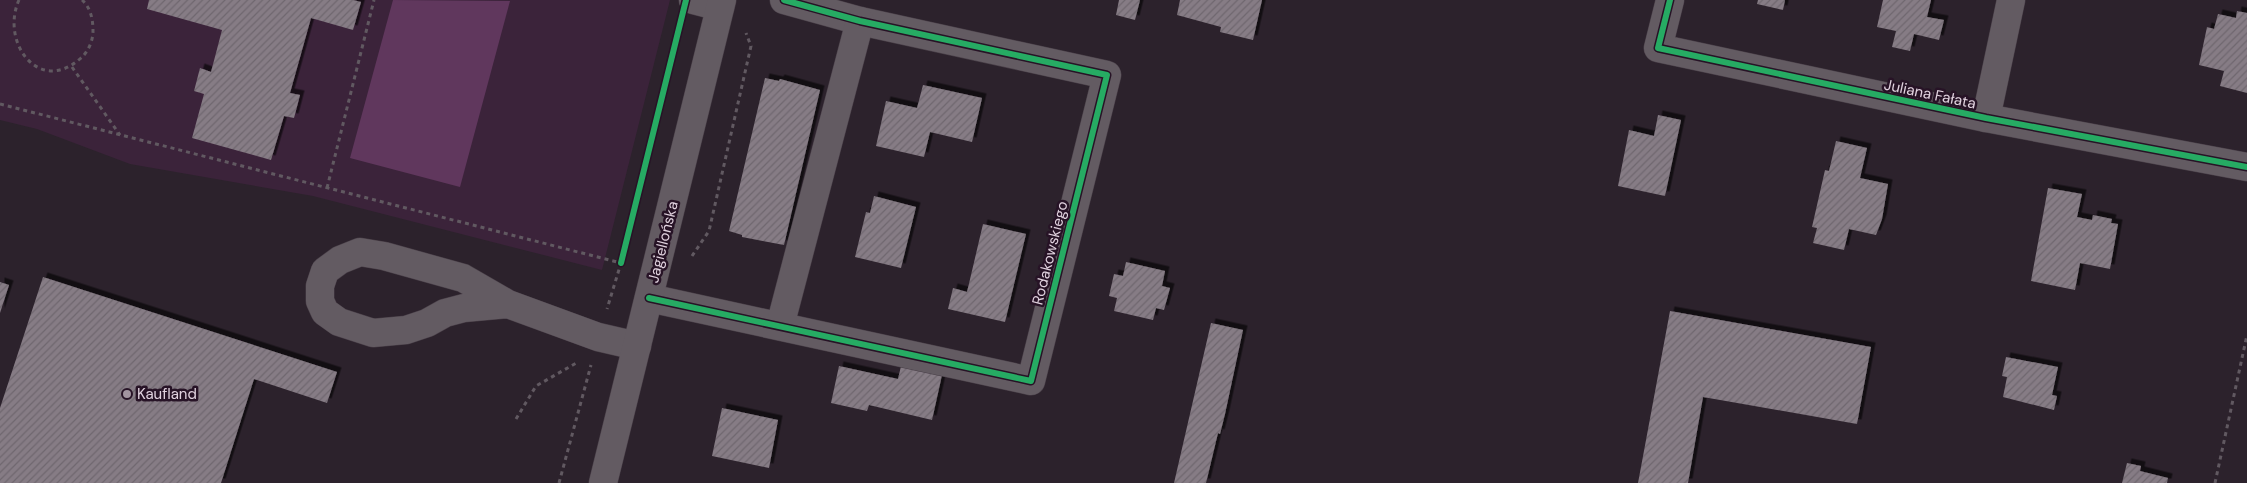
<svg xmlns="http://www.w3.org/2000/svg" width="2247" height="483" font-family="'DM Sans',sans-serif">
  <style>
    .built { fill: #3b233a }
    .green { fill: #60375d }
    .building { fill: url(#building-hatch); filter: url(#shadow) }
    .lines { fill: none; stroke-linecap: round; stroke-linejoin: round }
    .minor-casing { stroke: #493f48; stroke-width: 29 }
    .path { stroke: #615961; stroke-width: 3; stroke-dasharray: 4 4; stroke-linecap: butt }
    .minor { stroke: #635b62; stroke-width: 28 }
    .cycleway-casing { stroke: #271326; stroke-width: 9 }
    .cycleway { stroke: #26ab63; stroke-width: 6 }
    .poi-dot { fill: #a294a0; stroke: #271326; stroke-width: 2 }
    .labels { text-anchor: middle; stroke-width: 5; stroke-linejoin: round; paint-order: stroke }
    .street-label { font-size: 15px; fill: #e1d2df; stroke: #271326 }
    .poi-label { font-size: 15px; fill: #e1d2df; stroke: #271326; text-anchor: start }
  </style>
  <defs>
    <pattern id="building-hatch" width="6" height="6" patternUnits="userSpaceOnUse" patternTransform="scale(1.25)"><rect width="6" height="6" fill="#867c85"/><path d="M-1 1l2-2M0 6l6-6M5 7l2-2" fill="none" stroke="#6f676e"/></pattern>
    <filter id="shadow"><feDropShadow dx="4.5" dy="-4.5" stdDeviation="0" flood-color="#0009"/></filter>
  </defs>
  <rect width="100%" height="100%" fill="#2c222c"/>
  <polygon class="built" points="0,0 670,0 602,270 313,196 130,164 37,129 0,120"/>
  <polygon class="green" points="393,0 510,1 460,187 350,158"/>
  <g class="building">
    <polygon points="149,0 353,0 361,2 353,30 311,18 290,93 300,95 294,118 284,116 271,160 192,138 204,94 194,91 200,68 211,72 222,30 147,9"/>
    <polygon points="1119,0 1140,0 1135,20 1116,15"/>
    <polygon points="1180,0 1262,0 1253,40 1220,32 1221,27 1177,15"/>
    <polygon points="1758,0 1785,0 1783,10 1757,4"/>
    <polygon points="1883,0 1931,0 1927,17 1944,20 1939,40 1914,34 1910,51 1892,47 1896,31 1877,27"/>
    <polygon points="2237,11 2247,13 2247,93 2220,86 2224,71 2199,65 2207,27 2214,29 2218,14 2236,18"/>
    <polygon points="765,78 779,81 780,79 820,90 784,245 742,237 742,235 729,231"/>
    <polygon points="923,85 982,98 972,142 930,132 924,157 876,146 886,101 917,108"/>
    <polygon points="1658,115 1681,120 1665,196 1618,186 1629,130 1654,136"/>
    <polygon points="1836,141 1867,148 1860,178 1888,184 1882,219 1876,235 1849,229 1844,250 1813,243 1817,228 1812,227 1825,170 1829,171"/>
    <polygon points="2048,188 2082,194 2077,217 2092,220 2093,215 2112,219 2111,223 2118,224 2110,269 2080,263 2075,290 2031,281"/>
    <polygon points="874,196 916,207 901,268 855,257 866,212 870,213"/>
    <polygon points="983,224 1026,234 1005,322 948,309 953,288 967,292"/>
    <polygon points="1126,262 1165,271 1162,286 1170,288 1164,310 1156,308 1153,320 1114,311 1117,298 1109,296 1114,274 1123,276"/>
    <polygon points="43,277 337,372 327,403 254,379 221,483 0,483 0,408"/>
    <polygon points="0,282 9,285 0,313"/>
    <polygon points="1670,311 1871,347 1857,424 1703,397 1688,483 1638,483"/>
    <polygon points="1211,323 1243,330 1225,414 1220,434 1218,433 1206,483 1174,483"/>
    <polygon points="2006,357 2058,367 2052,395 2057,396 2054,410 2003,397 2007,377 2002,376"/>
    <polygon points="839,366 898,379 901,366 942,375 932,420 869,405 867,411 831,403"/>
    <polygon points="722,408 778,420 769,468 712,456"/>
    <polygon points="2127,463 2141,466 2140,471 2168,478 2167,483 2122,483"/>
  </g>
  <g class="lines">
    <defs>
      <g id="minor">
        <polyline points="693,0 720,7"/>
        <polyline points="1670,0 1658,48 1986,118 2247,167"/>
        <polyline points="1986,118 2011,0"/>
        <polyline points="649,298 1031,381 1107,75 860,21 784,0"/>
        <polyline points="508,304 464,308 445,313 427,323 406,330 373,333 339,322 325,312 320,301 320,286 325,271 340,260 360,252 384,256 463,278 508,304 598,337 637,346"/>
        <polyline points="780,326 860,21"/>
        <polyline points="603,483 722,0"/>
      </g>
    </defs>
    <use href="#minor" class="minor-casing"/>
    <g class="path">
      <path d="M19,0C0,42 39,96 81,58C88,52 93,41 93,31C93,20 91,8 82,0"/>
      <polyline points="72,67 120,135"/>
      <polyline points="0,104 621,263 607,309"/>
      <polyline points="327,188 374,0"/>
      <polyline points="692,256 709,231 751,46 746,33"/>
      <polyline points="516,419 536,386 578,362"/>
      <polyline points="559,483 591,365"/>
      <polyline points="2215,483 2247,335"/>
    </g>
    <use href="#minor" class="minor"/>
    <defs>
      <g id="cycleway">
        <polyline points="1670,0 1658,48 1986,118 2247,167"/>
        <polyline points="621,263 686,0"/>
        <polyline points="649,298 1031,381 1107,75 860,21 784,0"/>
      </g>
    </defs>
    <use href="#cycleway" class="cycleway-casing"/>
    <use href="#cycleway" class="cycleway"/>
  </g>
  <circle class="poi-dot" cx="127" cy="394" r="5"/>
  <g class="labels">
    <g class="street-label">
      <text transform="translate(1930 94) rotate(12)" y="5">Juliana Fałata</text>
      <text transform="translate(663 242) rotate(-76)" y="5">Jagiellońska</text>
      <text transform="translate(1050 253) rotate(-76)" y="5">Rodakowskiego</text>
    </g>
    <g class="poi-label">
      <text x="137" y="399">Kaufland</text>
    </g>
  </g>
</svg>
